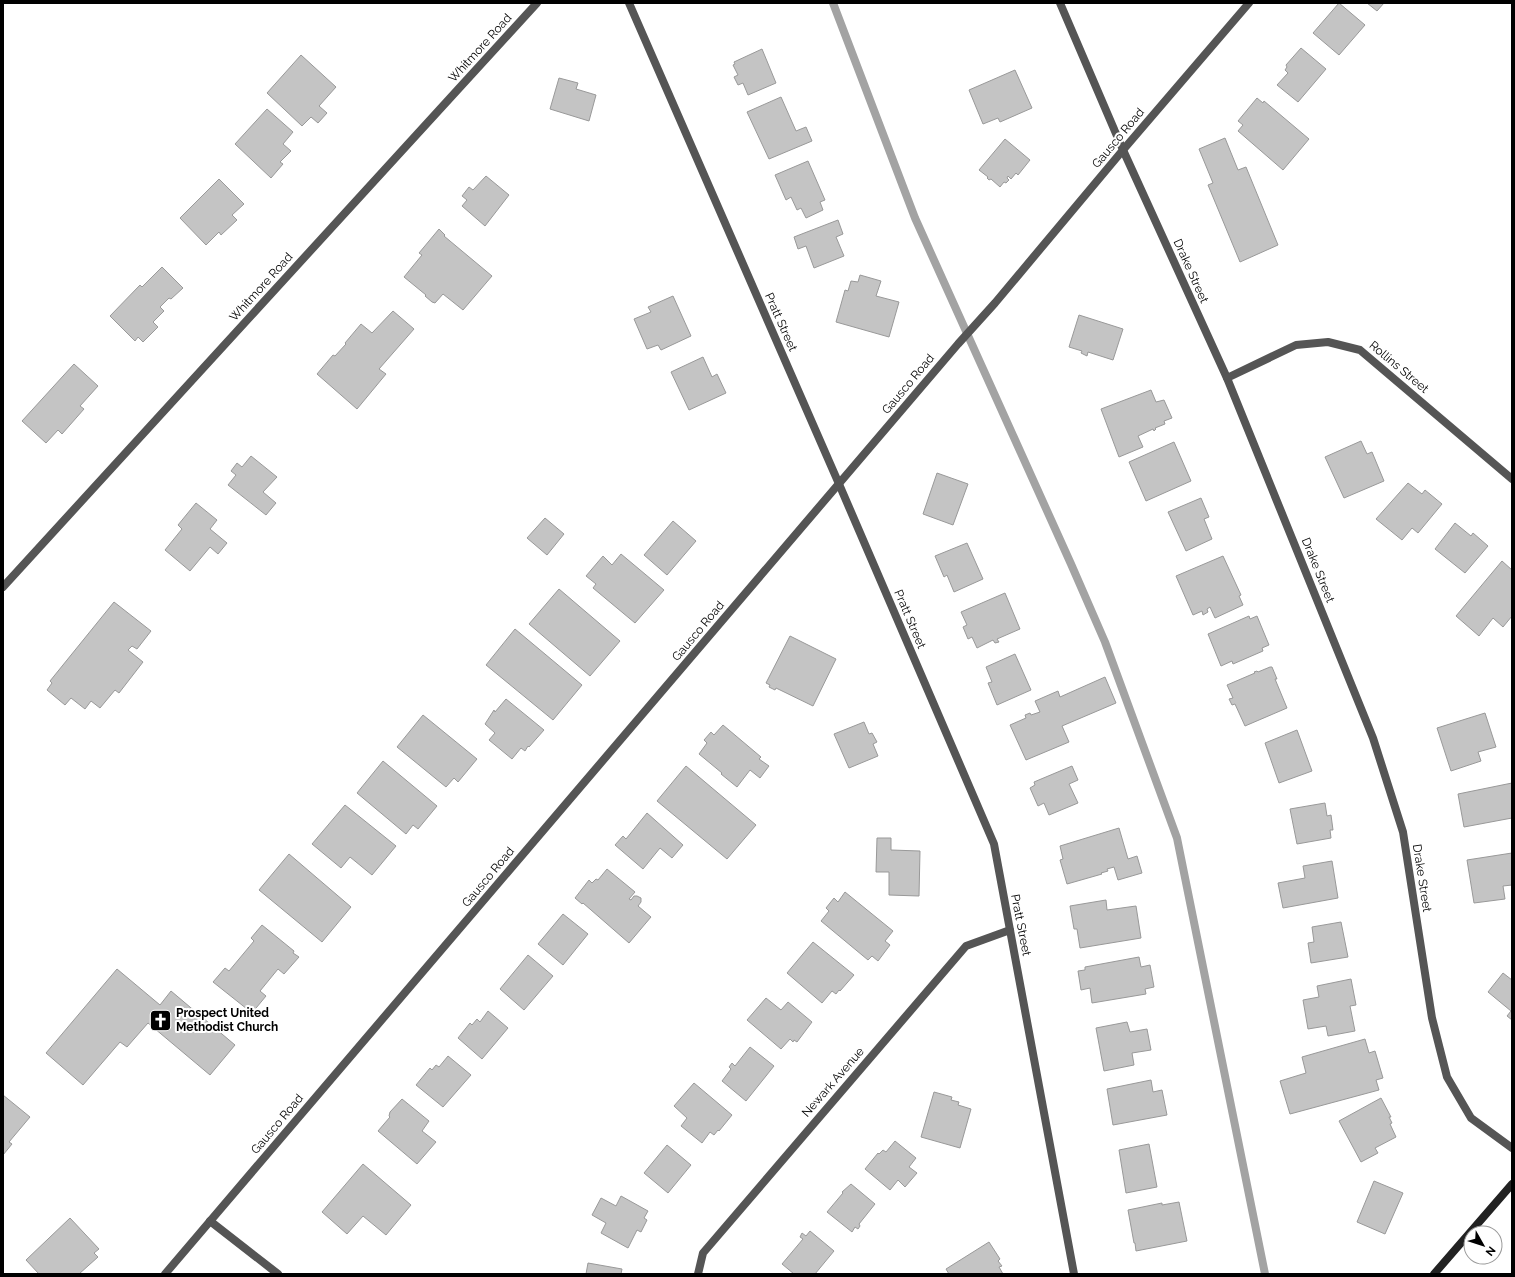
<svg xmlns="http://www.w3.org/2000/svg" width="1515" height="1277" font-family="Raleway,sans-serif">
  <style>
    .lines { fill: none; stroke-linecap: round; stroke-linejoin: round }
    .stream { stroke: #a3a3a3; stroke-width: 8 }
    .building { fill: #c4c4c4; stroke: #999 }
    .service { stroke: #555; stroke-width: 8 }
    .minor { stroke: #555; stroke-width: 8 }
    .secondary { stroke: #222; stroke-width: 8 }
    .labels { text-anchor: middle; stroke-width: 4; stroke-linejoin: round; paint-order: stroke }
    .street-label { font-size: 12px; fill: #000; stroke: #fff }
    .poi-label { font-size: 12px; font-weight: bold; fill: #000; stroke: #fff; text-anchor: start }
  </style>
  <rect width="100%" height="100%" fill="#fff"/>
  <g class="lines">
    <polyline class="stream" points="833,3 915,218 1071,564 1105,642 1177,838 1265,1274"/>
  </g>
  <g class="building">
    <polygon points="1339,3 1365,25 1339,55 1313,33"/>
    <polygon points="1367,3 1384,3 1377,11"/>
    <polygon points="1301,48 1326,69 1298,102 1277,85 1288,73 1285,70 1287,67 1286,65"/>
    <polygon points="762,49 776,83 748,95 743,83 738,85 734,77 738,75 733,65 735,64 734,62"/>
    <polygon points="301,55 336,87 319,106 327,113 318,123 311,117 302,126 267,93"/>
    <polygon points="1015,70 1032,108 1000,122 998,118 983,124 969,90"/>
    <polygon points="559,78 578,83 576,89 596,95 589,121 550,109"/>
    <polygon points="781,97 796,131 806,127 812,141 769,159 747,112"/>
    <polygon points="1257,98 1263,103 1264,101 1309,139 1283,170 1238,131 1243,125 1238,121"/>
    <polygon points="267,109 293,132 283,144 291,151 280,162 283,164 271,178 235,144"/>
    <polygon points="1225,138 1238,170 1246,167 1278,245 1240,262 1208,185 1213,183 1199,149"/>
    <polygon points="1005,139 1030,160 1018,175 1016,173 1011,179 1008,176 1007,178 1009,180 1006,183 1004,182 1000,187 991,179 989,180 987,178 988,177 979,170"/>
    <polygon points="808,161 825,200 820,202 823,210 806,218 801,208 797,210 791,197 786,200 775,175"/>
    <polygon points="486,176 509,195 485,226 462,206 467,200 462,196 469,187 473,190"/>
    <polygon points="219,179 244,204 232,215 237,220 221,235 219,232 206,245 180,218"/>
    <polygon points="838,220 843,234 836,237 844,256 814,268 806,246 798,249 794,237"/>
    <polygon points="439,229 445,235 444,236 492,276 463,310 443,294 435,303 432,302 425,296 426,295 404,277 422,255 419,253"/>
    <polygon points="162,267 183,288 171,299 169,298 160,307 164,311 153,322 158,327 143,342 138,337 135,341 110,316 140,285 142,287"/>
    <polygon points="860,275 881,281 876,296 899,302 889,337 836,322 845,290 848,291 851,281 858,282"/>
    <polygon points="673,296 691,336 661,350 658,345 647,349 634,319 651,312 648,307"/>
    <polygon points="393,311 414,329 379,369 386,374 357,409 317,374 333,355 335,356 346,344 345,343 361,324 372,333"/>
    <polygon points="1079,315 1123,329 1113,360 1088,352 1087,356 1081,353 1082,351 1069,347"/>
    <polygon points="703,357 712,377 717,374 726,393 689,410 671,372"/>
    <polygon points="74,364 98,386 80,406 84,409 62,434 58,430 46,443 22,421"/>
    <polygon points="1151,390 1156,402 1164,400 1172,418 1164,421 1165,424 1155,428 1156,429 1154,431 1153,429 1138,436 1143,447 1119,457 1101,409"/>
    <polygon points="1361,441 1367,454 1372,452 1384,481 1344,498 1325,457"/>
    <polygon points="1174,442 1191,481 1146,501 1129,462"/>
    <polygon points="251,456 277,477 263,492 276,503 266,515 228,485 236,475 231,471 237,463 242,467"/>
    <polygon points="937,473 968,484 953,525 923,514"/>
    <polygon points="1408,483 1422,494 1425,490 1442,504 1418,533 1412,528 1402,540 1376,519"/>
    <polygon points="1201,498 1209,517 1204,519 1212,539 1186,551 1168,512"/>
    <polygon points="196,503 217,520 210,529 227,543 218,554 210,547 190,571 165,550 182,529 178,525"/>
    <polygon points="545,518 564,534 547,555 527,538"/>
    <polygon points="673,521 696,541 667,575 644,555"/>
    <polygon points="1455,523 1471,536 1473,533 1488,546 1465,573 1435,549"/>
    <polygon points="967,543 983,579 954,592 947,575 944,577 935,556"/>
    <polygon points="621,554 664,590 635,623 593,588 596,584 586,576 603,556 612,565"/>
    <polygon points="1223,556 1241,595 1239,596 1243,605 1215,618 1210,607 1207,609 1208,612 1203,615 1202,611 1193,615 1176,576"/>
    <polygon points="1502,561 1512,570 1512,616 1503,627 1493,618 1479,636 1456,616"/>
    <polygon points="559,589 620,641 590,676 529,624"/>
    <polygon points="1005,593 1020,629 997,639 999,642 995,643 993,640 977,648 972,637 968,639 963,627 967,625 961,612"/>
    <polygon points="114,602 151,631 137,649 132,646 128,650 143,662 119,693 115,690 100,708 91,701 85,709 71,698 65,705 47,690 52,683 50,681"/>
    <polygon points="1249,616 1250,619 1257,616 1269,645 1262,648 1263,651 1233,664 1232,661 1221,666 1208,634"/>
    <polygon points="515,629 582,685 553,720 486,665"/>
    <polygon points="790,636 836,659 813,706 776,688 775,690 769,687 770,685 766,683"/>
    <polygon points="1015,654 1031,690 997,705 988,683 992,682 986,667"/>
    <polygon points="1270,667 1272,667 1277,679 1275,679 1287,708 1245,726 1235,704 1232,705 1229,699 1233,698 1227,685 1255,673 1254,672 1257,671 1258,672"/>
    <polygon points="1105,677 1116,703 1062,726 1069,742 1026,760 1010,725 1026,718 1025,715 1030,713 1031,715 1040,712 1035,701 1058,691 1060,697"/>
    <polygon points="506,699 544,730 529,747 528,746 525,751 521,748 512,759 489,740 495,733 485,724 494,710 495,712"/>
    <polygon points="1485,713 1496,747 1478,752 1481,761 1451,771 1437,728"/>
    <polygon points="423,715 477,759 458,782 454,778 446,787 397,747"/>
    <polygon points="864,722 869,734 872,733 877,742 873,744 878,756 849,768 834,734"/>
    <polygon points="723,725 761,757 759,759 769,766 760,778 750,770 737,787 721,774 722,773 699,754 707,743 704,740 711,732 714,735"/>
    <polygon points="1297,730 1312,771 1279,783 1265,743"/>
    <polygon points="383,761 437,806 418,829 413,825 406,834 357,793"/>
    <polygon points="686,766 756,825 727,859 657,801"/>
    <polygon points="1072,766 1078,780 1069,784 1078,803 1049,815 1044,803 1038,806 1030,788 1035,785 1034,782"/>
    <polygon points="1512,783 1512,818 1464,827 1458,794"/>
    <polygon points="1325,803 1327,816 1331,815 1333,830 1330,830 1331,838 1297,844 1290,809"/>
    <polygon points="345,805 396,846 372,875 350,857 341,868 312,844"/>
    <polygon points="647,813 683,845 672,858 660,848 643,869 615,845 623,836 626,839"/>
    <polygon points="1119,828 1128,859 1137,856 1142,873 1118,880 1114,867 1107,869 1108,871 1101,873 1102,874 1067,884 1060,860 1063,859 1060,846"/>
    <polygon points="877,838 891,838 891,850 920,851 919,896 889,895 889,872 876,872"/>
    <polygon points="1512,853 1512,885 1503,886 1505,899 1474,903 1467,860"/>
    <polygon points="289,854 351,907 322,942 259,890"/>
    <polygon points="1332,861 1338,898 1283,908 1278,883 1305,878 1303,866"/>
    <polygon points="607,869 635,892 629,899 631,900 634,896 637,896 641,898 641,902 638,906 651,917 629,943 583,903 582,904 575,898 589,880 592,883 596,879 598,880"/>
    <polygon points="845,892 893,931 885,941 890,945 878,961 872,956 868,960 821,921 829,911 826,908 834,898 838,902"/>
    <polygon points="1106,900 1107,910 1136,906 1141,938 1080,948 1077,929 1074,929 1070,906"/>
    <polygon points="563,914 588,934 563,965 538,944"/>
    <polygon points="1341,922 1348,957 1311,963 1308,943 1314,942 1312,927"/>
    <polygon points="262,925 294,951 293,953 299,957 284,974 278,969 260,991 266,996 252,1013 213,982 225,968 229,971 254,941 251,938"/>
    <polygon points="813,942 854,975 840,991 839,990 836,994 832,991 822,1003 787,973"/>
    <polygon points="528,955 553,976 524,1010 500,989"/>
    <polygon points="1139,957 1141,967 1150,965 1154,987 1145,989 1146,994 1092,1003 1090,988 1081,990 1078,971 1085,970 1085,967"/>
    <polygon points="117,969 160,1005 171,991 235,1045 210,1075 148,1023 127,1047 120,1042 83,1085 46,1053"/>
    <polygon points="1503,973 1512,980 1512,1020 1507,1016 1511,1011 1488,992"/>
    <polygon points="1351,979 1356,1005 1350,1006 1355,1031 1328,1036 1326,1026 1308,1029 1303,1000 1319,997 1317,986"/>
    <polygon points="766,998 781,1010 788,1002 812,1022 797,1042 794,1040 793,1042 790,1039 781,1049 747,1020"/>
    <polygon points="488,1011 508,1028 482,1059 458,1038 470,1023 472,1025 477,1019 480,1022"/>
    <polygon points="1127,1022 1130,1032 1147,1029 1151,1050 1132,1053 1134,1065 1104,1071 1096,1028"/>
    <polygon points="1365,1039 1369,1053 1375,1051 1383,1078 1376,1080 1379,1090 1290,1114 1280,1081 1306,1073 1302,1057"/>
    <polygon points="750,1047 774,1066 746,1101 722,1081 731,1069 729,1067 732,1063 735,1066"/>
    <polygon points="448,1056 471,1075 443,1107 416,1085 430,1068 432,1070 436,1065 439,1067"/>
    <polygon points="1151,1080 1153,1092 1162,1090 1167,1115 1113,1125 1107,1089"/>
    <polygon points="694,1083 732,1115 719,1131 718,1130 714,1135 710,1132 702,1143 681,1126 687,1118 674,1106"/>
    <polygon points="934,1092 952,1097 951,1100 959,1102 958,1105 971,1109 960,1148 921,1137"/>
    <polygon points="3,1095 30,1117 9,1142 12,1144 3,1155"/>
    <polygon points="1381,1098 1391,1117 1389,1117 1392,1123 1390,1124 1396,1137 1375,1148 1378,1153 1361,1162 1339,1121"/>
    <polygon points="402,1099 429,1121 422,1131 436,1142 417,1164 378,1131 390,1117 389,1116 390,1112"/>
    <polygon points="895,1141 916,1158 909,1167 917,1173 905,1187 898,1180 890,1190 865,1169 878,1153 879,1154 883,1150 886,1152"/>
    <polygon points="1149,1144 1157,1187 1126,1193 1119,1150"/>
    <polygon points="667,1145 691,1165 668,1193 644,1173"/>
    <polygon points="363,1164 411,1205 386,1235 363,1216 347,1234 322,1212"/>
    <polygon points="1374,1181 1403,1193 1385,1234 1357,1222"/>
    <polygon points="851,1184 875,1204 859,1224 860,1226 858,1229 855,1227 852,1232 827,1212 843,1193 842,1192"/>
    <polygon points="621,1196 648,1211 644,1218 647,1220 641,1232 637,1230 628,1248 601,1233 606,1223 592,1215 601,1198 616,1206"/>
    <polygon points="1179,1202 1187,1241 1136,1251 1135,1243 1134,1243 1128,1210 1162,1203 1162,1205"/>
    <polygon points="70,1218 99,1249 94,1253 98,1257 79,1274 39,1274 26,1260"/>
    <polygon points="810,1231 834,1251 815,1274 794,1274 782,1264 803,1239 800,1237 802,1233 806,1236"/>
    <polygon points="989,1242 1000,1259 998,1261 1002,1266 999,1267 1003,1274 949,1274 946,1269"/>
    <polygon points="588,1263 622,1269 621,1274 586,1274"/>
  </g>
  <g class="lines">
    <polyline class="service" points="210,1221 278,1274"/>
    <g class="minor">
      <polyline points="629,3 839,484 994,844 1074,1274"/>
      <polyline points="1060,3 1123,150 1227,378 1373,738 1403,832 1432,1018 1447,1077 1471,1118 1512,1148"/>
      <polyline points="1227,378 1296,345 1328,342 1360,350 1512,479"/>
      <polyline points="3,587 537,3"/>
      <polyline points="165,1274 958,344 995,303 1123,150 1249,3"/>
      <polyline points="698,1274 703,1253 966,946 1010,930"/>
    </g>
    <polyline class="secondary" points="1434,1274 1512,1184"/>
  </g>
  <defs>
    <symbol id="church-square" viewBox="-11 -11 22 22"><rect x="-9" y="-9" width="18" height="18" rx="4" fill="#000" stroke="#fff"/><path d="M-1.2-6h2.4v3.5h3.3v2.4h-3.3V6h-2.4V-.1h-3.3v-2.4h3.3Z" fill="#fff"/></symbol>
  </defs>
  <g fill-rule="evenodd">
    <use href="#church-square" x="148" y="1008" width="25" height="25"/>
  </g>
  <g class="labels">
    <g class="street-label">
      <text transform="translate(480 48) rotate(-48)" y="4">Whitmore Road</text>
      <text transform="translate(1118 138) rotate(-50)" y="4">Gausco Road</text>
      <text transform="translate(1191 271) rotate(66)" y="4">Drake Street</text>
      <text transform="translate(261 287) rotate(-48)" y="4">Whitmore Road</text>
      <text transform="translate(781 322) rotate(66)" y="4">Pratt Street</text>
      <text transform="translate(1399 367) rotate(40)" y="4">Rollins Street</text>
      <text transform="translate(908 384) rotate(-50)" y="4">Gausco Road</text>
      <text transform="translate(1318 570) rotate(68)" y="4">Drake Street</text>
      <text transform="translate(910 619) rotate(67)" y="4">Pratt Street</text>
      <text transform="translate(698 631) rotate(-50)" y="4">Gausco Road</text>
      <text transform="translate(488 877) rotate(-50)" y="4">Gausco Road</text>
      <text transform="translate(1422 878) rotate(81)" y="4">Drake Street</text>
      <text transform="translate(1021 925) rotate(79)" y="4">Pratt Street</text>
      <text transform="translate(833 1082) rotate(-49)" y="4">Newark Avenue</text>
      <text transform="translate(277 1124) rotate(-50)" y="4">Gausco Road</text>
    </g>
    <g class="poi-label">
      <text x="176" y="1017">Prospect United<tspan x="176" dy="14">Methodist Church</tspan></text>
    </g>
  </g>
  <rect width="1515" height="1277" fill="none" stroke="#000000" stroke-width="8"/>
  <g transform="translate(1483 1245) rotate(129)"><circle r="19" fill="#ffffff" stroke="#999999"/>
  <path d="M0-3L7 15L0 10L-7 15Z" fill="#000000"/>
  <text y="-6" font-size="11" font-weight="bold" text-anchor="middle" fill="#000000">N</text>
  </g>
</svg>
